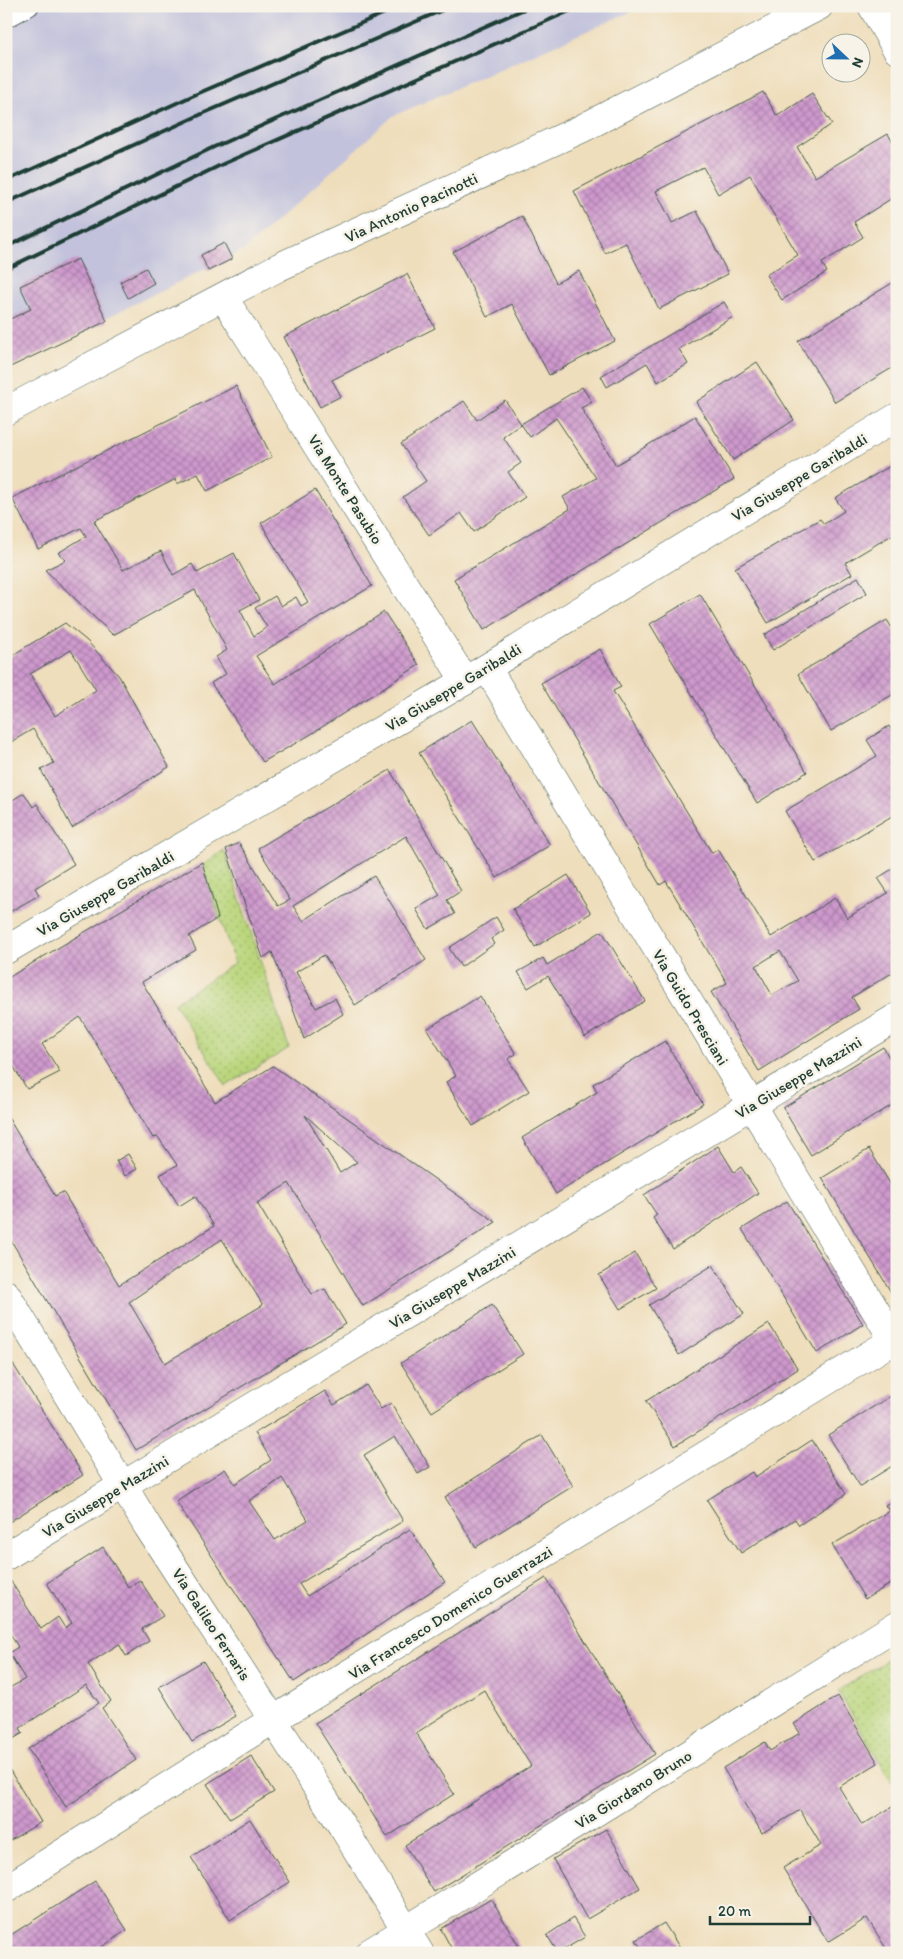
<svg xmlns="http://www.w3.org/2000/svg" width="903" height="1959" font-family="Itim,sans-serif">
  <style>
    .industrial { fill: #c2c2dc }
    .garden { fill: url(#garden-dots); stroke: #6c8a58 }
    .building { fill: url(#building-cross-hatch); fill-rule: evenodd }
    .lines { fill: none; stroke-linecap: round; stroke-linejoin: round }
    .service-casing { stroke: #3e5548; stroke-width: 21 }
    .minor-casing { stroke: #3e5548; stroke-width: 29 }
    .tertiary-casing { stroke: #3e5548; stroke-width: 29 }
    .service { stroke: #fff; stroke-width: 19 }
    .minor { stroke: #fff; stroke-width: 28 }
    .tertiary { stroke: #fff; stroke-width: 28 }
    .rail { stroke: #1f3d34; stroke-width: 4 }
    .labels { text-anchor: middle; stroke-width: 5; stroke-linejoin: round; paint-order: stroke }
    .street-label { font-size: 16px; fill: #1f3d34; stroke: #f7f3e8 }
  </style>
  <defs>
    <pattern id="garden-dots" width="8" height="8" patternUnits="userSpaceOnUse" patternTransform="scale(1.25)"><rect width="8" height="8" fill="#bad67c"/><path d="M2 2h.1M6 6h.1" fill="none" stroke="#97af66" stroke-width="1.8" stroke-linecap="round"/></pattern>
    <pattern id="building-cross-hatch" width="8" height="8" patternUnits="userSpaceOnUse" patternTransform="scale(1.25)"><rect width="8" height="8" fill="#cf99ce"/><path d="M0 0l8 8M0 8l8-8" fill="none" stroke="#a77ea8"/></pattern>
  </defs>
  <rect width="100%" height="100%" fill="#f7f3e8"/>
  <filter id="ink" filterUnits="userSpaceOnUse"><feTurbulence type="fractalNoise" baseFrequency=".02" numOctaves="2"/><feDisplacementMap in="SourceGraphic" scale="10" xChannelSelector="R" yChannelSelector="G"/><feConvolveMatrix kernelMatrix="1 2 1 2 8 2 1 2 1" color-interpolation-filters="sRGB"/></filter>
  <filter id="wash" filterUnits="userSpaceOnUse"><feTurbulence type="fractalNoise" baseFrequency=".0096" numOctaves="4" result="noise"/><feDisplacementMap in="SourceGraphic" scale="20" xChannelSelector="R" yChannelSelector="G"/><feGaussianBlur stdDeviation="1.12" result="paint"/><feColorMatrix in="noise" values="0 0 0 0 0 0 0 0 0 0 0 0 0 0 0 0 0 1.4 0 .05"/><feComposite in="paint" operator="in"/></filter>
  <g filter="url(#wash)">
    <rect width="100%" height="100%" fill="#efdebc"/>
    <polygon class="industrial" points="6,6 644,6 393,116 244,250 6,367"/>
    <g class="garden">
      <polygon points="224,850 289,1048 226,1086 174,1003 235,963 202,866"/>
      <polygon points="897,1654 897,1790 838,1691"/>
    </g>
    <g id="blocks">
      <g class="building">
        <polygon points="763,92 777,116 812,94 832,124 797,147 815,177 888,134 897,149 897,195 854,222 863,237 822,263 827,272 782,300 766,275 798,255 750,175 718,194 703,167 656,191 672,223 697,211 728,274 659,309 626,243 605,253 574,191"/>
        <polygon points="522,216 556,283 579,271 615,341 549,375 512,304 487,317 453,252"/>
        <polygon points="224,243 232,259 208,271 201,255"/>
        <polygon points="78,259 107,321 6,369 6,321 31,309 20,286"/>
        <polygon points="146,268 154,283 128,298 120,282"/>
        <polygon points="407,274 435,328 332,380 341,396 320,407 284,337"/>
        <polygon points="897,280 897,365 835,402 798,341"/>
        <polygon points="724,302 733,317 679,349 688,364 658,382 647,363 607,387 601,376"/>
        <polygon points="757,362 794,420 733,460 696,402"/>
        <polygon points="236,386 272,457 207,491 198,474 177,484 176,479 94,521 123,570 161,551 173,575 192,564 197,573 234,553 259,600 240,610 254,636 267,627 255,608 275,596 281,606 296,597 301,606 308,602 261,523 315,490 372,586 256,656 275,684 384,612 419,665 308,736 263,762 211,683 226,674 216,657 227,650 195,590 113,635 45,570 66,560 58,553 86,536 81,528 38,549 12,498"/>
        <polygon points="582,387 592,402 581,408 616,465 695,416 734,479 484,630 454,579 570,509 563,497 596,478 556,418 530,437 521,424"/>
        <polygon points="505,400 521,424 503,437 521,463 508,472 525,497 474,532 461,513 429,535 403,497 426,481 401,444 464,401 477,420"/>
        <polygon points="897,462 897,532 845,563 852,574 768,623 735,568 820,519 824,524 844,511 835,498"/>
        <polygon points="858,577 867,593 773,650 764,635"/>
        <polygon points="700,594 807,772 757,803 650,624"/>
        <polygon points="887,620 897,636 897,692 831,731 798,674"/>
        <path d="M65,623L87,641L119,676L169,767L72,828L41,770L54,763L33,729L6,745V659ZM71,650L96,690L55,716L30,674Z"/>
        <path d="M600,649L621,687L613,691L712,853L718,849L771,937L835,898L847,918L888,893L878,878L897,866V970L852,997L859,1009L759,1071L711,992L727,983L666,881L660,885L541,683ZM780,951L798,981L772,995L756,966Z"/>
        <polygon points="472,720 550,845 497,878 419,753"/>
        <polygon points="889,726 897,739 897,813 815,862 785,811 877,756 867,740"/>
        <polygon points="390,770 461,891 447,900 455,914 428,929 416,909 440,895 406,836 293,906 303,921 374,876 426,960 355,1005 324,955 296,972 316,1008 335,998 343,1014 304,1039 272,952 263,958 226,849 239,843 278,906 290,900 258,848"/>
        <polygon points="24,793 33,807 37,804 74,864 35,888 39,895 6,914 6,804"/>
        <path d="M202,862L218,918L189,936L196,950L142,982L215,1102L273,1066L496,1222L363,1306L289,1183L257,1203L312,1294L325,1289L346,1324L136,1450L6,1232V1114L55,1196L63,1192L119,1285L214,1226L195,1196L179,1206L160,1175L177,1165L158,1137L153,1138L80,1017L42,1044L60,1072L27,1089L6,1054V979ZM305,1115L357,1162L340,1173ZM222,1239L263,1305L165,1363L129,1302Z"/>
        <polygon points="568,875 591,913 535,947 513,909"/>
        <polygon points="496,917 504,930 491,939 494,944 461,967 449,948"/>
        <polygon points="602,931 645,1001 585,1037 548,976 528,988 518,972 543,958 547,965"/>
        <polygon points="480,996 516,1054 508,1059 529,1091 473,1126 446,1082 456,1076 427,1029"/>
        <polygon points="665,1041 703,1104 556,1194 522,1138 597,1092 593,1084"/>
        <polygon points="883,1047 897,1070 897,1102 811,1155 783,1108"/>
        <polygon points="718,1146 734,1172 741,1167 758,1193 673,1249 653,1218 657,1215 644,1195"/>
        <polygon points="869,1149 897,1195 897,1302 822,1178"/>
        <polygon points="128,1154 137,1169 125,1176 116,1161"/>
        <polygon points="787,1201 863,1324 817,1353 742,1229"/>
        <polygon points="635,1253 656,1288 620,1309 599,1275"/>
        <polygon points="713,1265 744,1314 679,1355 649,1305"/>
        <polygon points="492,1305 523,1354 432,1412 401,1363"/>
        <polygon points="769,1324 798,1369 675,1446 646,1401"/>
        <polygon points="6,1353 83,1475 6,1524"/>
        <path d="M366,1385L381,1409L391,1403L430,1467L418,1474L395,1436L364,1455L403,1521L299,1584L307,1596L410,1529L445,1582L294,1682L176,1501L225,1469L235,1484L271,1460L255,1433L325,1391L334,1405ZM282,1478L308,1520L275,1540L249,1501Z"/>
        <polygon points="894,1394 897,1399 897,1463 860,1486 828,1435"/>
        <polygon points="542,1435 573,1486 476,1547 445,1497"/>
        <polygon points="812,1440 846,1494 799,1525 795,1519 741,1553 707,1500 752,1472 755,1477"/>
        <polygon points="897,1498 897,1580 865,1599 832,1545 889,1511 885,1505"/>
        <polygon points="103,1547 128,1587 140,1580 163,1616 142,1629 149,1641 126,1656 119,1644 88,1664 111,1701 102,1708 136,1760 66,1807 28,1749 99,1703 86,1685 20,1728 23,1733 6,1743 6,1690 25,1679 9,1653 18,1647 6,1627 6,1582 10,1580 41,1629 58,1617 65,1628 72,1623 47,1583"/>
        <polygon points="546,1578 655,1754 434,1892 405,1845 531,1766 484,1690 416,1733 454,1794 387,1837 315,1723"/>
        <polygon points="203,1661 236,1716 192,1742 159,1687"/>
        <polygon points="838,1696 878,1763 839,1787 862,1825 897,1804 897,1953 889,1953 867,1918 828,1942 783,1868 821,1845 800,1810 762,1833 723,1768 765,1742 770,1751 800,1733 794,1724"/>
        <polygon points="251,1756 274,1792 230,1819 207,1784"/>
        <polygon points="6,1764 41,1822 6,1843"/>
        <polygon points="250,1819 290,1882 230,1920 191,1857"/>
        <polygon points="606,1829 640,1888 587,1919 553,1859"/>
        <polygon points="95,1881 127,1930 93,1953 13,1953 6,1943 6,1938"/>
        <polygon points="491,1899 523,1953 533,1948 535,1953 454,1953 441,1929"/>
        <polygon points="573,1918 585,1937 558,1953 547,1935"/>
        <polygon points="664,1923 683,1953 644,1953 636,1940"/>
      </g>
    </g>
  </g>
  <g filter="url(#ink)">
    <use href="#blocks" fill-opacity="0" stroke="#3e5548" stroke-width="1"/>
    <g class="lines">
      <defs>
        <polyline id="service" points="6,18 29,6"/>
        <g id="minor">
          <polyline points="224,298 465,681"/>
          <polyline points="6,411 279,267 581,129 819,6"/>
          <polyline points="487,668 897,1346"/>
          <polyline points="6,950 465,681 897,417"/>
          <polyline points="6,1294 148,1527 342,1826 420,1953"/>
          <polyline points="6,1556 897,1017"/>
          <polyline points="6,1889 242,1739 897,1338"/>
          <polyline points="369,1953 897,1625"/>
        </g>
        <polyline id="tertiary" points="872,6 897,50"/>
      </defs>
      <use href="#service" class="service-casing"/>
      <use href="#minor" class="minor-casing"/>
      <use href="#tertiary" class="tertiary-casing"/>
      <use href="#service" class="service"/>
      <use href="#minor" class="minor"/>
      <use href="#tertiary" class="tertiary"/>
      <g class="rail">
        <polyline points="6,181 192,96 401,6"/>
        <polyline points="6,203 202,114 452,6"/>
        <polyline points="6,247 214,147 531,6"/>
        <polyline points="6,269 223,164 581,6"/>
      </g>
    </g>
  </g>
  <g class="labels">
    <g class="street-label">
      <text transform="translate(411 207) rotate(-25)" y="6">Via Antonio Pacinotti</text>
      <text transform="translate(799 477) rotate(-31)" y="6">Via Giuseppe Garibaldi</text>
      <text transform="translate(346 489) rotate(58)" y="6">Via Monte Pasubio</text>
      <text transform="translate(453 687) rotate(-31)" y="6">Via Giuseppe Garibaldi</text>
      <text transform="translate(105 893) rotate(-30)" y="6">Via Giuseppe Garibaldi</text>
      <text transform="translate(691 1007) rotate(59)" y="6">Via Guido Presciani</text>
      <text transform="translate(798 1077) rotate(-31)" y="6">Via Giuseppe Mazzini</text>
      <text transform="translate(452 1287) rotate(-31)" y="6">Via Giuseppe Mazzini</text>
      <text transform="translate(105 1496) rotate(-31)" y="6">Via Giuseppe Mazzini</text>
      <text transform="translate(450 1612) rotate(-32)" y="6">Via Francesco Domenico Guerrazzi</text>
      <text transform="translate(212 1624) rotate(57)" y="6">Via Galileo Ferraris</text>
      <text transform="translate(633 1789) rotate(-32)" y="6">Via Giordano Bruno</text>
    </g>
  </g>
  <rect width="903" height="1959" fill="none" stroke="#f7f3e8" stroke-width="25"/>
  <g transform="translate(846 58) rotate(112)"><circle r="24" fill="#f7f3e8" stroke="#a1aaa0"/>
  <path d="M0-4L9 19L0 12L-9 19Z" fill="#1f6fb2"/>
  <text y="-8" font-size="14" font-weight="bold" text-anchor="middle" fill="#1f3d34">N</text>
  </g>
  <path d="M710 1916v8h100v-8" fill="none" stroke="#1f3d34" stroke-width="2.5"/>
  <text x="718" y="1916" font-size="15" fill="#1f3d34" stroke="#f7f3e8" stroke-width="4" paint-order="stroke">20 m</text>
</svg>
